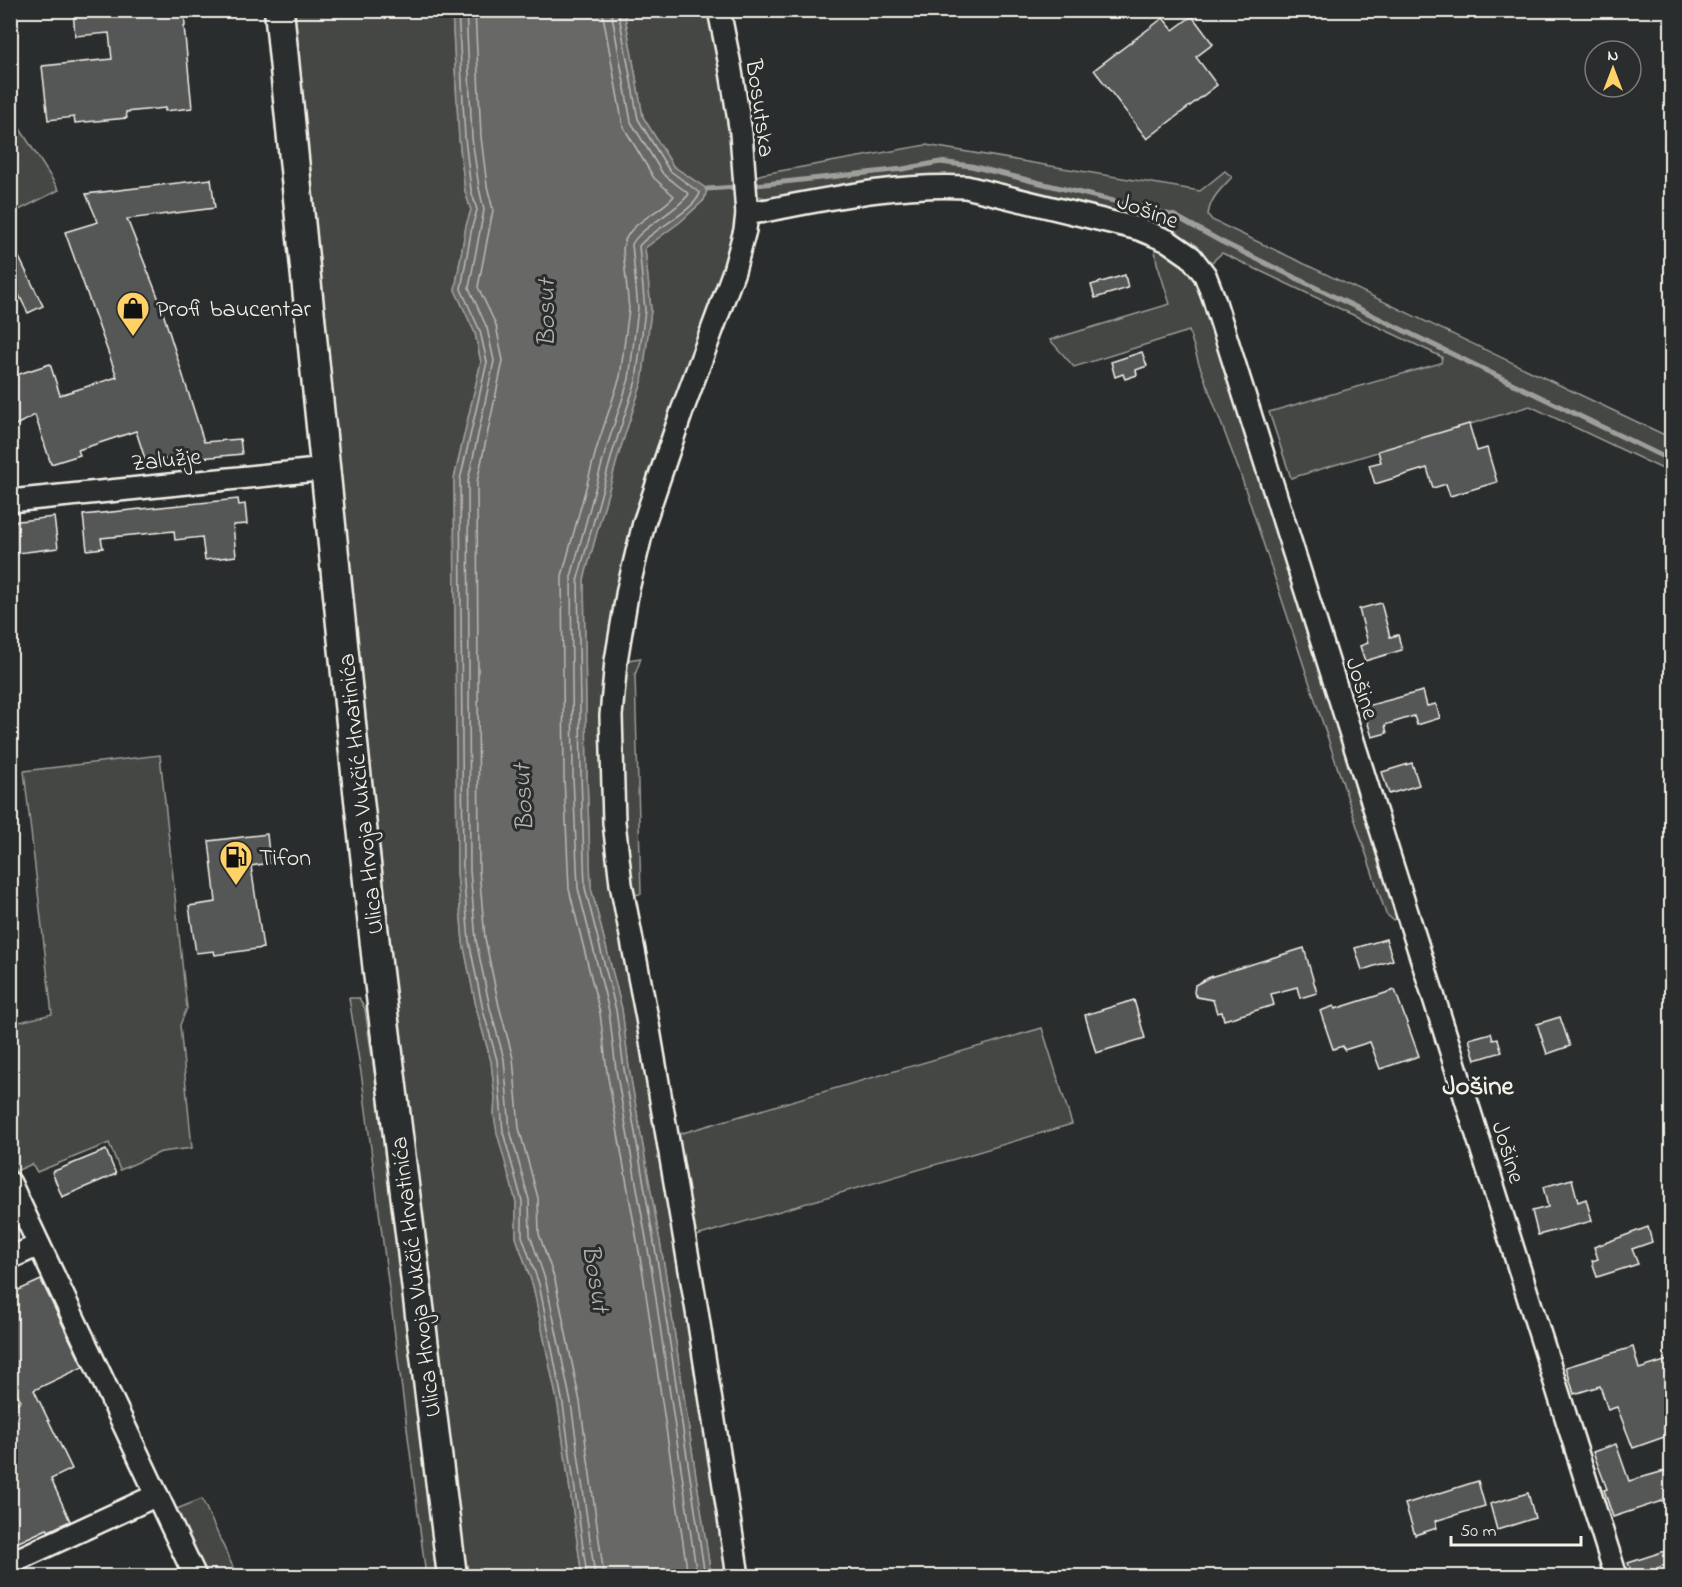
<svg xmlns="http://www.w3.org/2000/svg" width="1682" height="1587" font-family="'Indie Flower',sans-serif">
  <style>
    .green { fill: #444645; stroke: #9c9c96; stroke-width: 1.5 }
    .water { fill: #676866; stroke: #9f9f9a; stroke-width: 1.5 }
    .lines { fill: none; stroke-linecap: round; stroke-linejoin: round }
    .shore { stroke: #bcbab4; stroke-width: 1.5 }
    .stream { stroke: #9f9f9a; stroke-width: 5 }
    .building { fill: #555756; stroke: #f4f1e8; stroke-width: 1.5 }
    .minor-casing { stroke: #f4f1e8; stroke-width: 26 }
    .secondary-casing { stroke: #f4f1e8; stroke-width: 33 }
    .minor { stroke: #2a2d2e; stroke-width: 21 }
    .secondary { stroke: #2a2d2e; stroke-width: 28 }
    .labels { text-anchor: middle; stroke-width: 6; stroke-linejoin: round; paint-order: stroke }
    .street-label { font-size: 24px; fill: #f4f1e8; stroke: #2a2d2e }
    .poi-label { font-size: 24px; fill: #f4f1e8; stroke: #2a2d2e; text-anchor: start }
    .water-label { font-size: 26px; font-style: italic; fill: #b5b3ae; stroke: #2a2d2e }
    .quarter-label { font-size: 27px; font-weight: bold; fill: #f4f1e8; stroke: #2a2d2e }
  </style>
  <rect width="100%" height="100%" fill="#2a2d2e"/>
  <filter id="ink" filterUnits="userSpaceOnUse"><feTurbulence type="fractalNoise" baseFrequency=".0167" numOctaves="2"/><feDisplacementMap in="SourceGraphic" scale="12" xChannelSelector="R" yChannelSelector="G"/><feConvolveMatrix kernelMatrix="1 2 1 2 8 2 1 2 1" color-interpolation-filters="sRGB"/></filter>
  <g filter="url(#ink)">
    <g class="green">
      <polygon points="293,11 452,11 459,139 465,191 471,210 466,226 455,290 475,333 481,362 454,479 457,872 463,942 477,1011 491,1061 495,1098 494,1116 516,1202 516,1237 533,1286 558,1405 582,1576 469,1576 463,1547 393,996"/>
      <polygon points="624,11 712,11 723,69 739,199 731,251 645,494 605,768 731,1576 711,1576 665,1270 629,1068 622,1009 591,888 587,777 584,579 619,453 642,382 651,310 645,248 680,222 704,200 707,189 673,166 643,117"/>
      <polygon points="10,113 59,190 11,214 10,214"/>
      <path d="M926,145L1200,191L1225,171L1232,177C1221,189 1210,198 1208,215L1212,220L1671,438V473L1530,406L1291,478L1269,412L1441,363L1442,357L1222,253L1212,262L1210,268L1187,244L985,183L947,176L927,177L776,200L756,196L753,177L763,174Z"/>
      <polygon points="1154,243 1163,247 1198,275 1398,918 1393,920 1386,914 1241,476 1199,364 1189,331 1074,367 1050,340 1170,304 1157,263"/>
      <polygon points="641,658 635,675 641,894 629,895 619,816 621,661"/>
      <polygon points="160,755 185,991 187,1008 180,1025 192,1148 161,1152 120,1170 109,1143 37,1172 32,1164 16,1171 10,1160 11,1024 52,1014 24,771"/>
      <polygon points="349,998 359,998 365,1009 380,1112 388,1139 442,1576 426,1576 362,1079"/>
      <polygon points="1042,1028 1072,1124 693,1237 672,1136"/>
      <polygon points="202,1499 237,1576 204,1576 174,1510"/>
    </g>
    <polygon class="water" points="452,11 624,11 643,117 673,166 707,189 704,200 680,222 645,248 651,310 642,382 619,453 584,579 587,777 591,888 622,1009 629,1068 665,1270 711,1576 582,1576 558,1405 533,1286 516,1237 516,1202 497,1133 494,1116 495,1098 491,1061 477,1011 463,942 457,872 454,479 481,362 475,333 455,290 466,226 471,210 465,191 459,139"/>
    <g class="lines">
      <g class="shore">
        <polyline points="458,10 465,138 471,190 477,210 472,227 461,289 480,331 487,362 460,480 463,871 469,941 483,1010 497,1060 503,1132 522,1201 522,1236 539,1284 563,1404 587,1576"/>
        <polyline points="466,10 472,138 479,188 484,210 469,288 487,328 494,361 468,481 470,871 476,940 490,1008 504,1059 510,1130 529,1200 530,1235 546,1282 571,1403 595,1576"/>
        <polyline points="475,10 481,137 487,186 493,210 478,287 496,325 503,361 477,482 479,871 485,938 499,1006 513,1058 519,1128 538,1198 539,1234 555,1280 580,1402 604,1576"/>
        <path d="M602,10L623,126L654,178L674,196C660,214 624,223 623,250L629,309L620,377L597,447L562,576L564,777L569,889L600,1013L607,1072L643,1274L688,1576"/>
        <path d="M611,10L631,122L663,174L689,194C675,213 642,226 632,244L638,309L629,379L606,449L571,577L573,777L578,888L609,1011L616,1070L652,1272L697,1576"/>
        <path d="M618,10L638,119L669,170L700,193C694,212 652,229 639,246L645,310L636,381L613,451L578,578L581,777L585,888L616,1010L624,1069L659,1271L705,1576"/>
      </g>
      <g class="stream">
        <polyline points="756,185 903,169 940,162 971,166 1175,216 1222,242 1672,461"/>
        <polyline points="707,189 736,187"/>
      </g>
    </g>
    <g class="building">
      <polygon points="73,10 184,10 185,26 184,26 192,108 165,111 165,108 126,112 127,118 75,123 74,117 48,120 42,66 112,59 109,33 75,36"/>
      <polygon points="1192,16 1213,44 1196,57 1217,85 1147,139 1094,70 1163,18 1173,30"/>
      <polygon points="211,179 215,208 127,219 158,297 204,442 240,439 242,454 180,460 178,455 147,465 136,431 78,450 80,455 51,464 35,415 10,428 10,379 22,373 50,364 60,395 117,377 65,232 98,222 86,194"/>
      <polygon points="10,239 43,306 28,313 10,277"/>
      <polygon points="1125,275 1128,288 1095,298 1091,285"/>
      <polygon points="1142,352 1147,366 1136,370 1137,375 1125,379 1123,374 1115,377 1111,362"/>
      <polygon points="1469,424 1477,451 1487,448 1497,482 1450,496 1446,484 1433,488 1427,468 1375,484 1369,465 1381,462 1378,451"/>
      <polygon points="238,499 239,505 245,504 247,524 233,525 236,556 205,560 202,537 175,540 174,531 101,538 103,548 87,550 83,515"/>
      <polygon points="54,517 58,548 10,554 10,522"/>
      <polygon points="1381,603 1390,637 1398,635 1402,650 1365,661 1360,646 1368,643 1359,609"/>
      <polygon points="1423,691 1427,706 1436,704 1440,718 1417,725 1414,716 1385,725 1387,733 1372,737 1363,707"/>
      <polygon points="1412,763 1419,785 1389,794 1382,772"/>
      <polygon points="267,834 270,863 251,866 263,948 215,955 214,951 196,953 189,906 216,902 209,841"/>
      <polygon points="1386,939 1393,960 1362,970 1355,948"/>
      <polygon points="1304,948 1317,993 1300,998 1297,987 1271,994 1274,1005 1224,1020 1222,1012 1217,1013 1213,1000 1197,997 1194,993 1195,985 1210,977"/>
      <polygon points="1395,990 1419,1056 1380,1069 1370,1042 1344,1050 1343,1046 1333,1049 1320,1011 1334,1006 1335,1009"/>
      <polygon points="1134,1000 1145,1038 1096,1053 1085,1015"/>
      <polygon points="1560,1017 1570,1046 1547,1054 1537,1024"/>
      <polygon points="1491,1033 1493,1040 1498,1039 1502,1052 1475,1060 1469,1039"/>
      <polygon points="106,1150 116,1174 62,1197 52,1172"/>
      <polygon points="1572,1179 1578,1202 1586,1199 1592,1221 1538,1235 1532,1211 1548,1207 1543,1187"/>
      <polygon points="1648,1227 1652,1242 1632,1249 1638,1264 1597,1277 1592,1261 1598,1259 1594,1247"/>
      <polygon points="41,1280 83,1367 34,1390 72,1469 51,1479 70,1521 49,1531 47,1529 10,1546 10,1406 21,1401 10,1380 10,1294"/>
      <polygon points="1633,1347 1639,1369 1671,1359 1671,1426 1664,1428 1667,1436 1633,1448 1617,1407 1608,1410 1600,1386 1574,1394 1566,1367"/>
      <polygon points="1616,1444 1629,1481 1668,1470 1671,1482 1671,1498 1613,1517 1604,1490 1607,1489 1593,1452"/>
      <polygon points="1478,1481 1485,1506 1435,1521 1437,1528 1415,1535 1405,1504"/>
      <polygon points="1528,1493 1535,1518 1497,1530 1490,1504"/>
      <polygon points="1671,1549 1671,1563 1657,1568 1660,1576 1633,1576 1628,1563"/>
    </g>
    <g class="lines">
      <defs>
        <g id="minor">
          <polyline points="719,10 730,65 741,133 747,214 745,230 734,271 682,411 644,523 628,589 616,661 611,716 614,822 621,884 647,1018 697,1311 738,1576"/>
          <path d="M747,214C819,201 893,183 966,187L1139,229L1168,241L1191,257L1205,275L1213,296L1616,1576"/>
          <polyline points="10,501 327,469"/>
          <polyline points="10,1183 195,1576"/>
          <polyline points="10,1258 39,1245"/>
          <polyline points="10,1563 157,1495"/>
        </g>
        <polyline id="secondary" points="279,10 355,763 378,972 452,1576"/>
      </defs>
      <use href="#minor" class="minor-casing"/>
      <use href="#secondary" class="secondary-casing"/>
      <use href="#minor" class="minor"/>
      <use href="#secondary" class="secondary"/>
    </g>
  </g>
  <defs>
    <symbol id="shop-pin" viewBox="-11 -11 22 30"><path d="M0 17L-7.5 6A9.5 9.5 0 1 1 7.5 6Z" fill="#ffd166" stroke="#2a2d2e"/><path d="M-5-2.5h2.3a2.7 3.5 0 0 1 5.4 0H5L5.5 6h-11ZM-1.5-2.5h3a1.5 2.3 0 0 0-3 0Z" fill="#111"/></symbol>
    <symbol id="fuel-pin" viewBox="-11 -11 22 30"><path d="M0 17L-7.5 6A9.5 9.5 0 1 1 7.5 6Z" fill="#ffd166" stroke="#2a2d2e"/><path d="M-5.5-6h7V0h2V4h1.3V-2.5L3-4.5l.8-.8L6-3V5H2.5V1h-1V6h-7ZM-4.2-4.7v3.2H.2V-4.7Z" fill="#111"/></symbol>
  </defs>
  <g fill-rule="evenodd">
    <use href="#shop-pin" x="114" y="289" width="38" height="52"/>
    <use href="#fuel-pin" x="217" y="838" width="38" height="52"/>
  </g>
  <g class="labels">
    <g class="street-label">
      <text transform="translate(761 108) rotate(82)" y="8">Bosutska</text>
      <text transform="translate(1148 210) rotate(20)" y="8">Jošine</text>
      <text transform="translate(166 459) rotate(-6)" y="8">Zalužje</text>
      <text transform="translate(1363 688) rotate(73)" y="8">Jošine</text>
      <text transform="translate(360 794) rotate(-96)" y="8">Ulica Hrvoja Vukčić Hrvatinića</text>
      <text transform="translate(1509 1152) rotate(73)" y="8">Jošine</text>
      <text transform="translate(415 1277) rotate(-97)" y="8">Ulica Hrvoja Vukčić Hrvatinića</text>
    </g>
    <g class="poi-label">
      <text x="156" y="316">Profi baucentar</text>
      <text x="259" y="865">Tifon</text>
    </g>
    <g class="water-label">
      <text transform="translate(545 313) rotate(-90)" y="9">Bosut</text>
      <text transform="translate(522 798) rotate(-93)" y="9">Bosut</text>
      <text transform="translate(597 1278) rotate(81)" y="9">Bosut</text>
    </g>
    <g class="quarter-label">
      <text x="1478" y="1094">Jošine</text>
    </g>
  </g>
  <rect width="1682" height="1587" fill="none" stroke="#2a2d2e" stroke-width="36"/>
  <rect x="18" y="18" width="1646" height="1551" fill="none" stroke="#f4f1e8" stroke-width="2" filter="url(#ink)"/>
  <g transform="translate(1613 69)"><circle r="28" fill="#2a2d2e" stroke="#7b7b78" stroke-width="1.5"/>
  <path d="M0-4.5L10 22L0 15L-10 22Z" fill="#ffd166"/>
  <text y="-9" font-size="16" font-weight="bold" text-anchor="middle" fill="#f4f1e8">N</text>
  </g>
  <path d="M1451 1536v9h130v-9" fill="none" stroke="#f4f1e8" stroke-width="3"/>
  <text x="1460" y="1536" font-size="18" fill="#f4f1e8" stroke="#2a2d2e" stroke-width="4.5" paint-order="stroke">50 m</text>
</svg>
